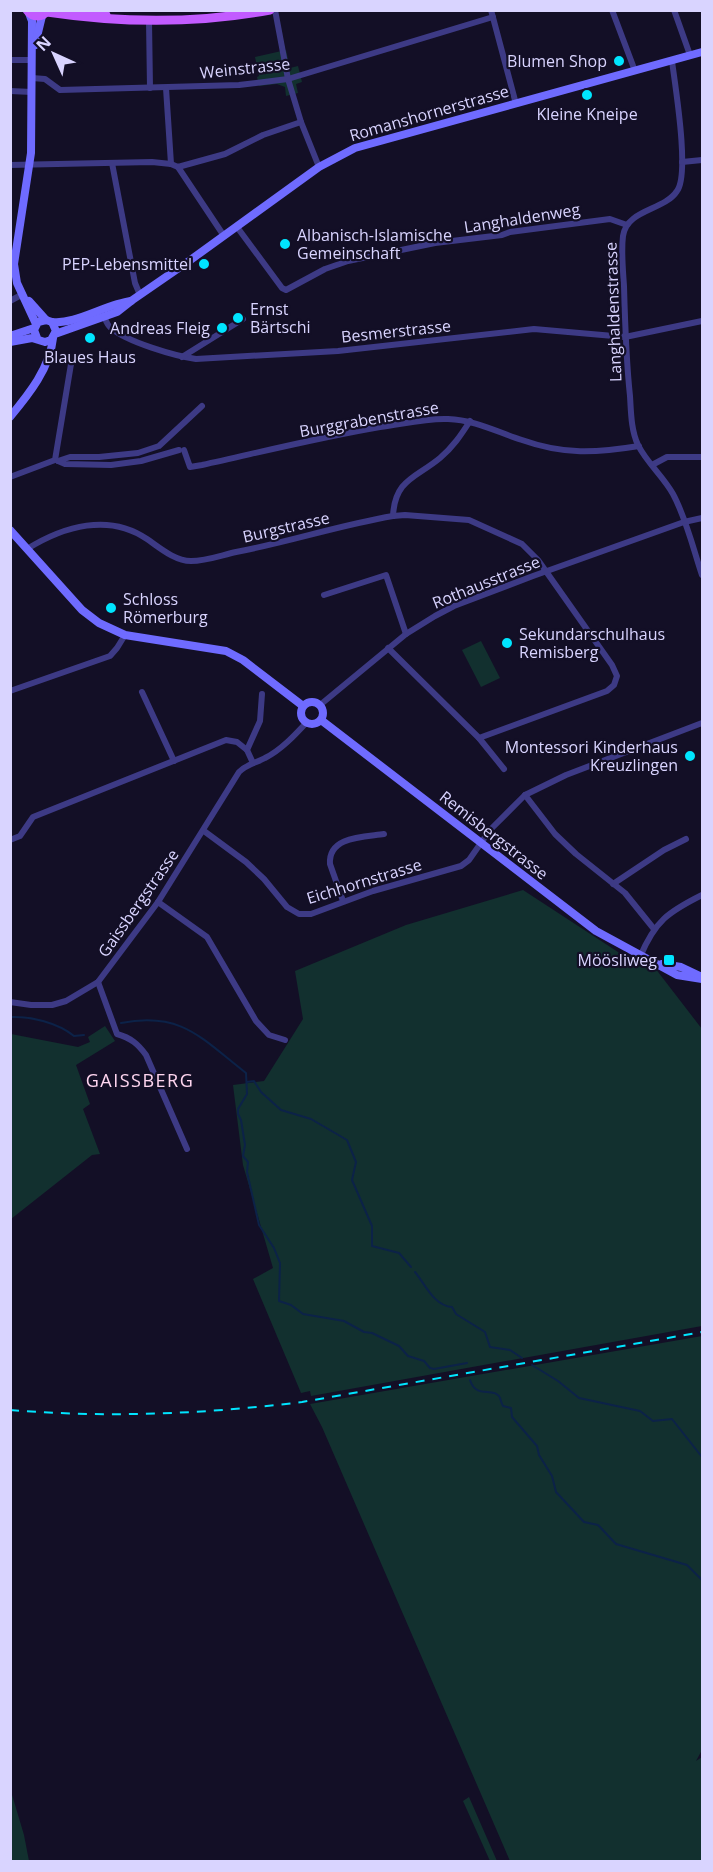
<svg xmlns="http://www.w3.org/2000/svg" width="713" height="1872" font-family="'Open Sans',sans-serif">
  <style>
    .green { fill: #12302f }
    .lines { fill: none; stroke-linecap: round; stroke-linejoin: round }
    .stream { stroke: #0c2248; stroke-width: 2 }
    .street { stroke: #3d3a85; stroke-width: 6 }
    .secondary { stroke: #6f6bff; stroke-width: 8 }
    .primary { stroke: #c25bff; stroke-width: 9 }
    .rail { stroke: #00e5ff; stroke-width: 2; stroke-dasharray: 9 8; stroke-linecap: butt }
    .poi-dot { fill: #00e5ff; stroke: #130f26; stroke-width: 2 }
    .labels { text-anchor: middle; stroke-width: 4.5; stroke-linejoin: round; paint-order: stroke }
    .poi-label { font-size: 16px; fill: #d9d4ff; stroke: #130f26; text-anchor: end }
    .street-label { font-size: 16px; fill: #d9d4ff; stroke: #130f26 }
    .neighbourhood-label { font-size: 18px; letter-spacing: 1.5px; fill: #ffd6f0; stroke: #130f26 }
  </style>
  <rect width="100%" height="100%" fill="#130f26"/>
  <g class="green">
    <polygon points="286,50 290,68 298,66 302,82 296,84 298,93 286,96 285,87 277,84 259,86 257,77 259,76 255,57"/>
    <polygon points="481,641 500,678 481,687 462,650"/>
    <polygon points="523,890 618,952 655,968 702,1029 702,1326 311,1396 310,1391 301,1393 253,1279 273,1268 243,1165 233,1085 264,1081 303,1019 295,971 406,925"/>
    <polygon points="105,1026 115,1041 76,1065 90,1104 83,1109 100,1154 92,1155 11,1219 11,1034 78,1047 90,1042 88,1037"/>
    <polygon points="702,1336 702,1750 696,1761 702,1757 702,1861 510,1861 322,1427 310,1404"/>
    <polygon points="10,1788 24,1835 29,1861 11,1861"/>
    <polygon points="469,1797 497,1861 490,1861 463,1801"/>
  </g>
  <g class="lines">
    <g class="stream">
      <path d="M10,1017C31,1016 58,1023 74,1036L84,1035"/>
      <path d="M121,1023C182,1011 202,1039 246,1073L247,1094L238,1109V1114L241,1120L245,1145L243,1156L248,1162L247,1172L259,1225L274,1248L280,1263L279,1301L291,1305L303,1314L344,1321L364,1332L372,1333L399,1346L408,1356L424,1361L430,1368L434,1369L467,1363"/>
      <polyline points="247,1082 254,1081 261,1092 281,1110 311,1119 347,1140 356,1162 352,1180 372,1226 372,1246 399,1253 411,1267"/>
      <path d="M415,1272C425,1284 434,1306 452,1307L456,1314L485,1332L490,1347L510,1350L522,1358"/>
      <polyline points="532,1365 558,1381 579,1398 640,1411 653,1421 672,1419 702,1457"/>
      <path d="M470,1380C476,1399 492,1387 499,1396C501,1399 501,1403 503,1406L511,1408L512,1417L537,1446L539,1455L552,1476L556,1492L584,1522L598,1525L616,1544L687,1565L702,1580"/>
      <polyline points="702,1581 702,1588"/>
    </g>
    <g class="street">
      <polyline points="275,10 288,79 301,122 319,167"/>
      <polyline points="491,10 516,104"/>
      <polyline points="612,10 635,71"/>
      <polyline points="674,10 690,55"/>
      <polyline points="149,21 150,88"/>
      <polyline points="10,60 32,60"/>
      <path d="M672,61C675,85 690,174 677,191C664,211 627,209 623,236C621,252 623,270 624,286C625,323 626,359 630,396C631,412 631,430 638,445C647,463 663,476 673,494C686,518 693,548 702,575"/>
      <polyline points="32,78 45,79 60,90 239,85 288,79 493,17"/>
      <polyline points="166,88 171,164"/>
      <polyline points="10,91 32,92"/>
      <polyline points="682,162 702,160"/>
      <polyline points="112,163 135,283 140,295"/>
      <polyline points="10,165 152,162 171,164 178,167 225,154 263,135 301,122"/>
      <polyline points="178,167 224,236"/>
      <polyline points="237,227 282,288 286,290 325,269 348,261 435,243 502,235 510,232 610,219 627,225"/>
      <polyline points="10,301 23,294"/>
      <path d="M104,316C106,321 107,325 111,328C127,342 175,356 196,359L338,351L534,329L625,337L702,321"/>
      <polyline points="182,357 243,319"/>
      <path d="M184,450L190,467L202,465C261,452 321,437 380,427C403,424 426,418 448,419C475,420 497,432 522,440C564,455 596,453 639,446"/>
      <polyline points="58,461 70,457 99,457 138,453 159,446 202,406"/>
      <polyline points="58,461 65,464 111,465 141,461 179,450"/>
      <polyline points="652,465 667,457 702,457"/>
      <polyline points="10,477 55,460 71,364 66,358 48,357"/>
      <path d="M393,516C395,479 416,478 440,458C453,447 461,435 470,421"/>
      <path d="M27,549C64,526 109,513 147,539C160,548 175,561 191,561C206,561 222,555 236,552C289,542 340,525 393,516L405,515L469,520L522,544L538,560L612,665L617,676L614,685L607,691L479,738"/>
      <polyline points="324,595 386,575 406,634"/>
      <polyline points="388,648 479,738 504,769"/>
      <polyline points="10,691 110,656 117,648 125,635"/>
      <polyline points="142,692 174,761"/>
      <polyline points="320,705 406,634 435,616 454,606 533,576 684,522 702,518"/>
      <polyline points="253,763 247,750 260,721 262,694"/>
      <polyline points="525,795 555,834 576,854 625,893 654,929"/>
      <polyline points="204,831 246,862 264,879 287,907 299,914 311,914 373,891 461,866 469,860 490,830 525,795 566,775 702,723"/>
      <polyline points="10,840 20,836 33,817 226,740 237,742 247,750"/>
      <polyline points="613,884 664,850 686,839"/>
      <path d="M343,901L330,864C328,836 365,837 384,834"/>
      <polyline points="158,902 207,937 256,1021 269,1035 285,1040"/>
      <path d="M640,957C655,921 668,912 702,895"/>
      <path d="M98,982L117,1034C131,1038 138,1044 146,1055L187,1149"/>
      <path d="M10,1002L31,1005H52L66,1001L98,982L158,902L239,772C247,764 256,763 265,758C281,750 295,735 307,722"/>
    </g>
    <g class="secondary">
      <polyline points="29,13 32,21 31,153 14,264 17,283 36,324"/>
      <polyline points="35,45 42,16"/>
      <polyline points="29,301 46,320"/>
      <path d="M52,322C75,325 106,304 131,301"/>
      <polyline points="55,334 117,312 131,301 189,261 319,167 355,148 702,52"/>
      <polyline points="10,336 34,328"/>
      <polyline points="10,342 32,338 45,342 51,340 56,331 52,322 46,320 38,322 34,330 37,338"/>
      <path d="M10,417C29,394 50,368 53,338"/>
      <polyline points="10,530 82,610 99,623 125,635 226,651 243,660 303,706"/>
      <circle cx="312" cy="713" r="11"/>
      <polyline points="321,720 596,931 677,975 702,979"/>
      <polyline points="662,964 681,967 700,976"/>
    </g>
    <g class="primary">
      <path d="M27,10C33,18 42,18 48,10"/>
      <polyline points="83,10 106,15"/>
      <path d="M47,12C121,23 196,24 270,10"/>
    </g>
    <path class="rail" d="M10,1410C108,1418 205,1414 302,1402L702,1332"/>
  </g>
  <g class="poi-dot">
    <circle cx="619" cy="61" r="6"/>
    <circle cx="587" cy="95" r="6"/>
    <circle cx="285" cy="244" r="6"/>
    <circle cx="204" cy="264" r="6"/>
    <circle cx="238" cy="318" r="6"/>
    <circle cx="222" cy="328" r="6"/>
    <circle cx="90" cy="338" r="6"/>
    <circle cx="111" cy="608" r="6"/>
    <circle cx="507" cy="643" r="6"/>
    <circle cx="690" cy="756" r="6"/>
    <rect x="663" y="954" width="12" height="12" rx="3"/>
  </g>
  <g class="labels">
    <g class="poi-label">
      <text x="607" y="67">Blumen Shop</text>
      <text x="587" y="120" text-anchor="middle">Kleine Kneipe</text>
      <text x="297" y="241" text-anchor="start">Albanisch-Islamische<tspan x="297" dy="18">Gemeinschaft</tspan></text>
      <text x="192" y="270">PEP-Lebensmittel</text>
      <text x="250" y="315" text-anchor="start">Ernst<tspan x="250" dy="18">Bärtschi</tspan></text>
      <text x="210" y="334">Andreas Fleig</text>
      <text x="90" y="363" text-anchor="middle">Blaues Haus</text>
      <text x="123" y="605" text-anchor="start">Schloss<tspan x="123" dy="18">Römerburg</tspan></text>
      <text x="519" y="640" text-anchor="start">Sekundarschulhaus<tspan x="519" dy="18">Remisberg</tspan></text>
      <text x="678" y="753">Montessori Kinderhaus<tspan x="678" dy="18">Kreuzlingen</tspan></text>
      <text x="657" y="966">Möösliweg</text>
    </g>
    <g class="street-label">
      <text transform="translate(245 68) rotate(-6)" y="6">Weinstrasse</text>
      <text transform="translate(429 113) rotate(-16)" y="6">Romanshornerstrasse</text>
      <text transform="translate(522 218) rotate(-9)" y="6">Langhaldenweg</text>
      <text transform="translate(613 312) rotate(-92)" y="6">Langhaldenstrasse</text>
      <text transform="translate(396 331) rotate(-6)" y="6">Besmerstrasse</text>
      <text transform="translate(369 419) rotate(-10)" y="6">Burggrabenstrasse</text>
      <text transform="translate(286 527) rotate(-13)" y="6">Burgstrasse</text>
      <text transform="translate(486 582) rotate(-22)" y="6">Rothausstrasse</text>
      <text transform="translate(494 835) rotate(38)" y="6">Remisbergstrasse</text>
      <text transform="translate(364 881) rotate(-17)" y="6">Eichhornstrasse</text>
      <text transform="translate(138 903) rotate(-55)" y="6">Gaissbergstrasse</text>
    </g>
    <g class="neighbourhood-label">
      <text x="140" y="1087">GAISSBERG</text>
    </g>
  </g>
  <rect width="713" height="1872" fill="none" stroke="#d9d4ff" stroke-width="24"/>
  <g transform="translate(54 54) rotate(315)" stroke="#130f26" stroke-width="4.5" paint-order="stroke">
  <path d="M0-4.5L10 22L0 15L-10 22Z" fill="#d9d4ff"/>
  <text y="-9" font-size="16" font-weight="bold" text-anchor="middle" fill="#d9d4ff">N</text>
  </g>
</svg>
